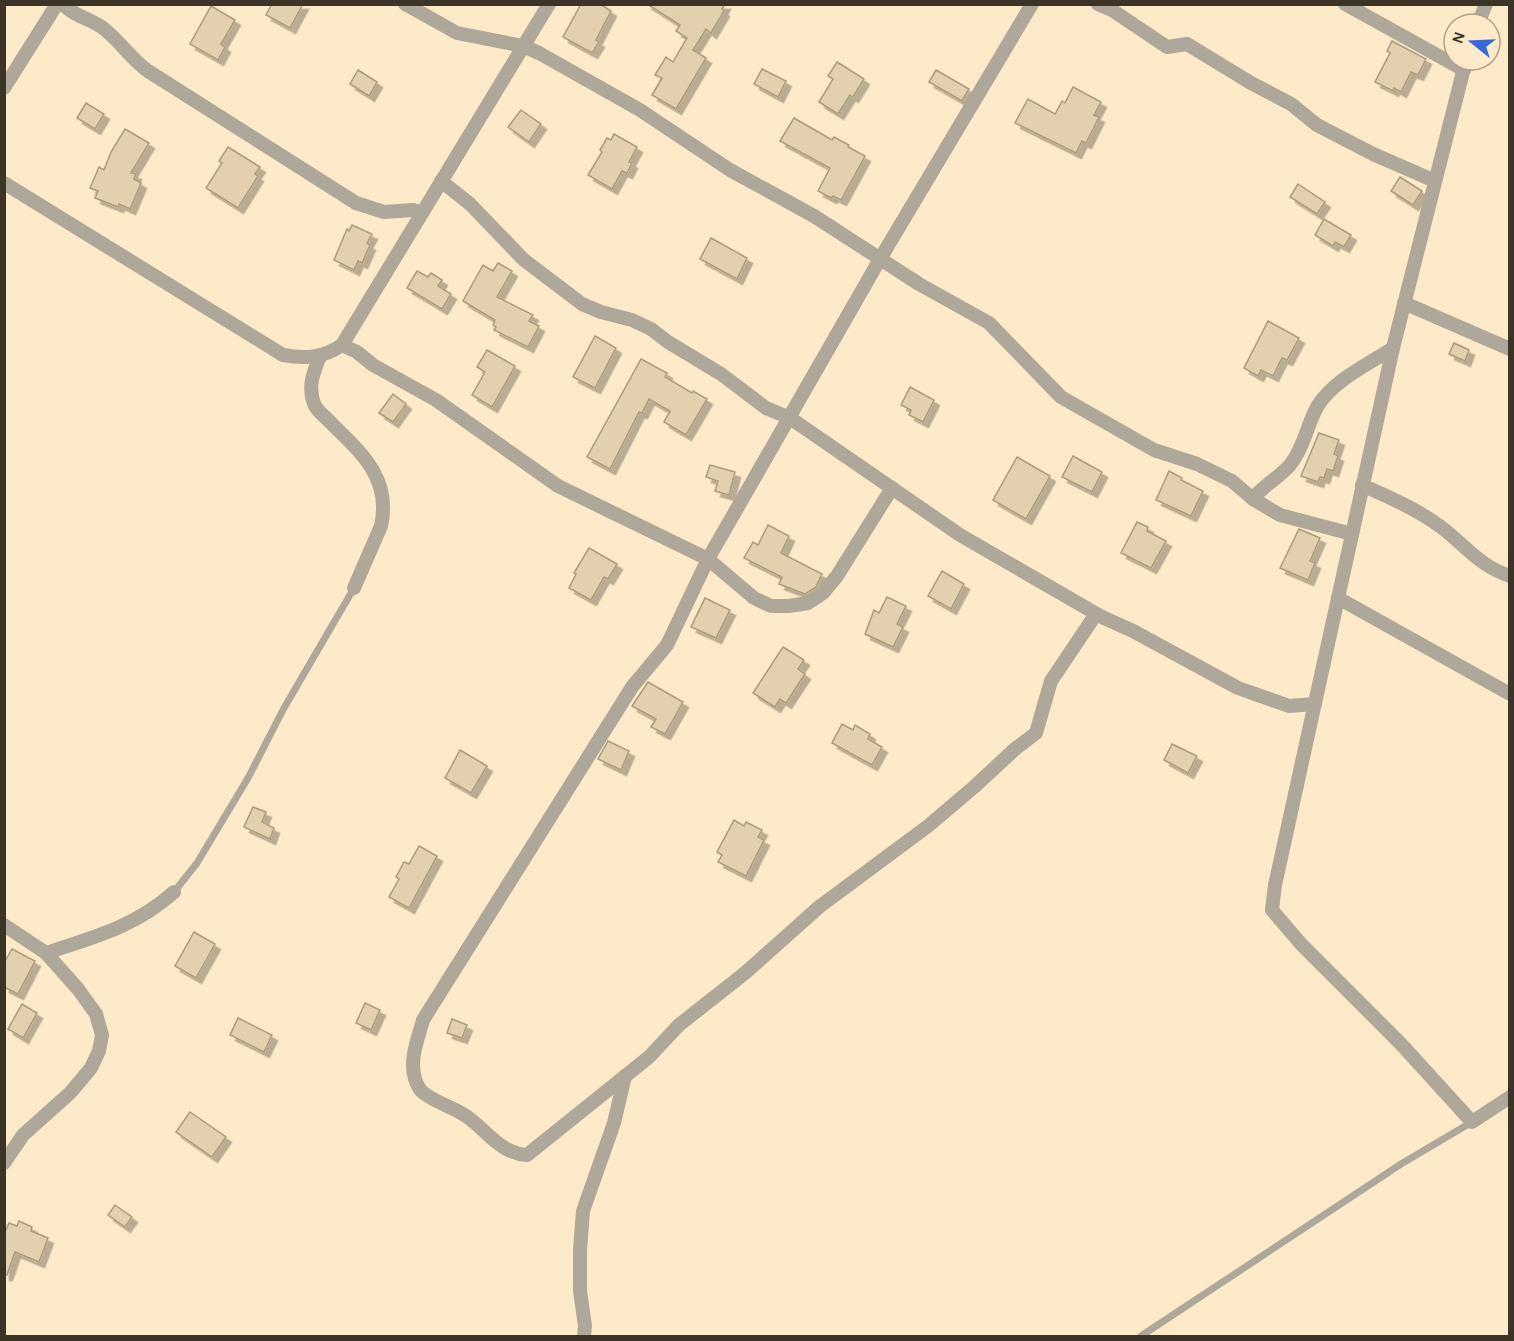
<svg xmlns="http://www.w3.org/2000/svg" width="1514" height="1341" font-family="'Alegreya Sans',sans-serif">
  <style>
    .building { fill: #e2d0ae; stroke: #ac9b7b; stroke-width: 1.5; filter: url(#shadow) }
    .lines { fill: none; stroke-linecap: round; stroke-linejoin: round }
    .lane { stroke: #afa799; stroke-width: 7 }
    .street { stroke: #afa799; stroke-width: 14 }
  </style>
  <defs>
    <filter id="shadow"><feDropShadow dx="5.5" dy="5.5" stdDeviation="0" flood-color="#0004"/></filter>
  </defs>
  <rect width="100%" height="100%" fill="#fceac8"/>
  <g class="building">
    <polygon points="272,4 303,4 290,28 266,15"/>
    <polygon points="581,4 600,4 611,11 596,40 599,42 592,53 563,37"/>
    <polygon points="647,4 725,4 722,9 724,11 711,33 706,29 693,50 706,58 676,109 652,95 662,78 655,75 666,57 673,62 687,38 676,31 680,25"/>
    <polygon points="211,6 235,20 221,44 225,47 218,60 190,44"/>
    <polygon points="1392,41 1426,59 1418,75 1411,72 1401,92 1394,88 1393,91 1375,82 1390,53 1387,51"/>
    <polygon points="837,62 864,79 853,97 850,95 838,114 819,102 833,79 828,76"/>
    <polygon points="762,69 786,81 778,97 754,84"/>
    <polygon points="358,70 377,82 369,96 350,84"/>
    <polygon points="936,70 969,89 962,101 929,82"/>
    <polygon points="1073,87 1101,102 1094,115 1099,117 1086,143 1082,141 1076,153 1015,123 1028,99 1055,114 1062,101 1065,103"/>
    <polygon points="86,103 104,114 95,129 77,118"/>
    <polygon points="521,110 541,124 529,142 508,127"/>
    <polygon points="794,118 832,140 834,137 849,145 848,147 865,156 841,200 833,196 831,198 818,191 830,168 780,141"/>
    <polygon points="125,129 149,143 131,173 136,174 134,179 141,183 130,209 119,204 118,207 95,198 98,191 90,188 99,167 104,170 111,152"/>
    <polygon points="614,134 637,147 629,162 632,163 627,173 622,171 612,189 588,175 602,152 600,150 607,138 611,140"/>
    <polygon points="228,147 260,167 255,174 258,176 238,208 206,188 222,163 219,161"/>
    <polygon points="1400,177 1422,191 1413,205 1391,191"/>
    <polygon points="1298,184 1325,202 1317,214 1290,197"/>
    <polygon points="1324,219 1351,235 1344,247 1335,242 1333,246 1315,235"/>
    <polygon points="352,225 372,234 367,243 370,245 362,263 358,261 354,270 334,260 347,229 349,231"/>
    <polygon points="711,238 747,258 737,279 700,259"/>
    <polygon points="498,263 512,271 497,297 533,315 529,321 539,326 528,347 494,330 496,327 493,325 495,320 463,301 483,265 493,271"/>
    <polygon points="417,271 428,277 431,273 442,280 438,286 451,294 442,309 407,288"/>
    <polygon points="1268,321 1299,338 1287,360 1282,358 1273,376 1261,370 1258,376 1244,368"/>
    <polygon points="595,336 616,348 595,388 573,377"/>
    <polygon points="1454,343 1469,350 1465,361 1449,354"/>
    <polygon points="487,350 515,366 492,407 472,395 485,372 477,367"/>
    <polygon points="641,359 667,373 665,377 692,393 693,391 707,399 686,435 664,422 670,411 649,399 642,413 639,412 610,469 587,457"/>
    <polygon points="910,387 934,400 923,422 909,415 911,410 901,405"/>
    <polygon points="393,394 406,404 393,422 379,413"/>
    <polygon points="1319,433 1339,440 1334,454 1338,456 1333,471 1327,469 1324,478 1320,477 1318,482 1301,476"/>
    <polygon points="1073,456 1102,472 1092,492 1062,477"/>
    <polygon points="1017,457 1050,476 1026,519 993,500"/>
    <polygon points="710,465 735,472 729,495 715,491 718,481 706,477"/>
    <polygon points="1169,471 1182,478 1181,480 1203,491 1191,516 1156,500"/>
    <polygon points="1137,522 1148,527 1147,531 1166,541 1151,568 1121,553"/>
    <polygon points="768,525 789,536 781,553 822,574 816,587 805,594 779,584 782,577 744,558 753,542 758,545"/>
    <polygon points="1299,529 1320,538 1310,561 1315,563 1308,580 1280,568"/>
    <polygon points="589,548 617,564 608,579 604,577 591,600 569,588 576,574 574,573"/>
    <polygon points="942,571 964,584 951,609 928,596"/>
    <polygon points="887,597 906,606 897,624 903,627 893,647 865,634 874,610 879,613"/>
    <polygon points="705,598 730,610 716,638 691,627"/>
    <polygon points="783,647 804,660 798,669 805,674 786,703 780,699 775,707 753,693"/>
    <polygon points="648,682 683,702 665,734 651,727 656,719 632,706"/>
    <polygon points="842,724 853,730 855,725 870,734 868,739 882,747 872,765 832,743"/>
    <polygon points="608,741 629,751 621,770 598,759"/>
    <polygon points="1172,744 1197,756 1188,773 1164,760"/>
    <polygon points="460,750 487,766 471,793 445,778"/>
    <polygon points="253,807 266,812 262,822 274,828 270,839 244,827"/>
    <polygon points="734,820 744,826 746,822 762,830 758,837 764,840 746,876 718,862 722,855 717,852"/>
    <polygon points="419,846 437,856 409,908 389,897 399,879 396,877 404,862 409,864"/>
    <polygon points="194,932 215,944 196,978 175,966"/>
    <polygon points="12,949 35,961 18,994 4,987 4,963"/>
    <polygon points="365,1003 380,1010 371,1030 356,1023"/>
    <polygon points="22,1004 37,1013 23,1038 8,1029"/>
    <polygon points="238,1018 272,1035 264,1052 230,1035"/>
    <polygon points="452,1019 467,1025 462,1038 447,1033"/>
    <polygon points="190,1112 226,1137 212,1157 176,1132"/>
    <polygon points="115,1205 132,1217 125,1227 108,1215"/>
    <polygon points="19,1221 32,1227 31,1231 48,1238 39,1262 15,1252 7,1275 4,1275 4,1234 9,1223 17,1226"/>
  </g>
  <g class="lines">
    <g class="lane">
      <polyline points="174,892 197,863 248,778 284,708 354,588"/>
      <polyline points="1141,1336 1401,1164 1472,1122"/>
    </g>
    <g class="street">
      <path d="M63,4C73,16 91,19 103,28C120,41 131,59 148,71L356,203L384,212L413,210L422,213"/>
      <polyline points="405,4 457,33 523,46 539,53 640,110 730,170 814,216 919,284 989,323 1061,397 1154,450 1197,464 1232,481 1253,499 1280,515 1352,534"/>
      <path d="M1032,4L880,259L708,559L667,645L632,687L423,1020C418,1039 409,1059 415,1079C417,1085 420,1091 425,1094C437,1103 453,1107 466,1116C487,1130 499,1153 527,1155L649,1057L679,1025L745,973L819,907L928,826L974,787L1015,749L1036,733L1051,681L1096,614"/>
      <polyline points="1098,4 1112,10 1167,47 1187,44 1251,83 1291,104 1317,125 1373,154 1435,181"/>
      <polyline points="1345,4 1464,70"/>
      <polyline points="1478,24 1486,4"/>
      <polyline points="1466,60 1393,348 1275,885 1272,910 1301,944 1401,1044 1472,1122 1510,1097"/>
      <polyline points="4,88 57,4"/>
      <polyline points="441,181 470,204 524,260 582,304 601,312 632,320 651,329 668,342 721,374 766,408 790,418 960,535 1102,617 1133,631 1238,688 1289,706 1315,704"/>
      <path d="M4,183L283,355C305,359 323,358 342,345L549,4"/>
      <polyline points="1404,303 1510,349"/>
      <polyline points="342,345 357,352 373,365 436,400 558,486 708,559 754,598 771,606 789,606 808,603 823,593 837,576 892,488"/>
      <path d="M320,356C313,373 307,388 315,406C320,414 328,419 334,426C365,456 391,481 381,526L354,588"/>
      <path d="M1362,485C1390,498 1417,509 1441,527C1465,545 1479,566 1510,576"/>
      <path d="M1253,499C1263,485 1279,478 1290,465C1304,448 1307,425 1317,407C1333,380 1368,365 1393,348"/>
      <polyline points="1338,598 1510,694"/>
      <polyline points="4,925 46,953 78,989 96,1014 102,1035 99,1051 91,1068 70,1093 23,1135 4,1163"/>
      <path d="M46,953C94,937 135,927 174,892"/>
      <polyline points="584,1336 585,1326 580,1291 580,1250 583,1211 614,1123 625,1076"/>
    </g>
  </g>
  <rect width="1514" height="1341" fill="none" stroke="#3b3427" stroke-width="12"/>
  <g transform="translate(1472 42) rotate(288)"><circle r="28" fill="#fceac8" stroke="#afa188" stroke-width="1.5"/>
  <path d="M0-4.5L10 22L0 15L-10 22Z" fill="#3668d8"/>
  <text y="-9" font-size="16" font-weight="bold" text-anchor="middle" fill="#3b3427">N</text>
  </g>
</svg>
